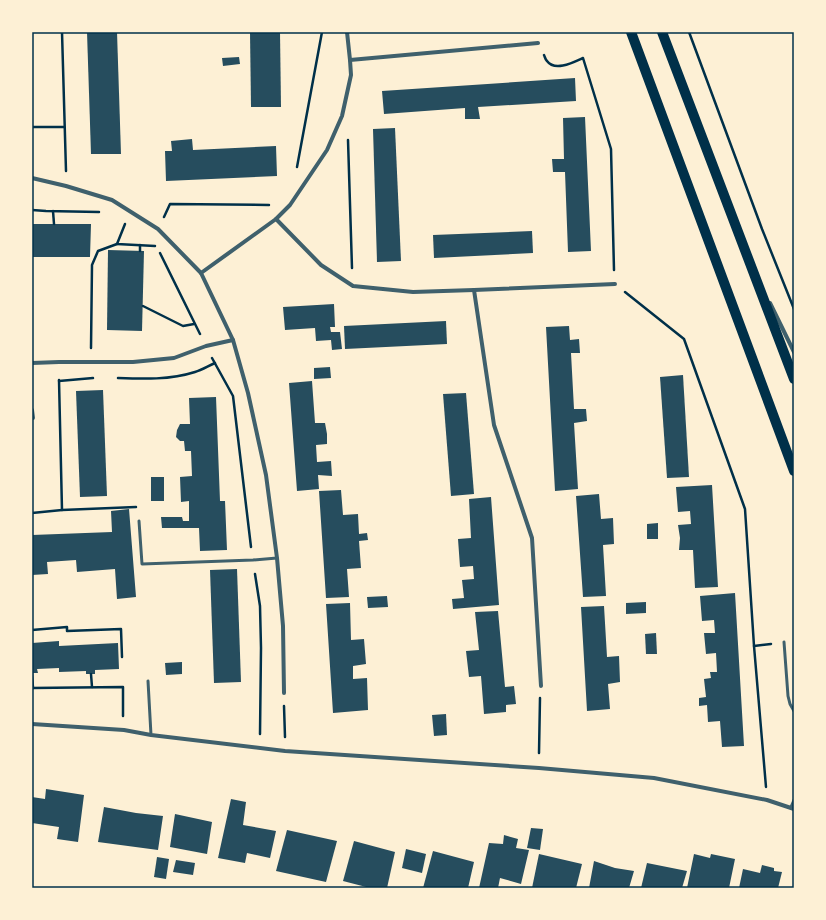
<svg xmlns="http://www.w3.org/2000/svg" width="826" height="920" font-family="'Varela Round',sans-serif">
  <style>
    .building { fill: #264d5e }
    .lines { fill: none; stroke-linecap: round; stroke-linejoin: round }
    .path { stroke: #003049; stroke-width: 2.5 }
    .service { stroke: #3f606c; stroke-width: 3 }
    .minor { stroke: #3f606c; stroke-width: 4 }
    .primary { stroke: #003049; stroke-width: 10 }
    .neatline { fill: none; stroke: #003049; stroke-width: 1.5 }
  </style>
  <rect width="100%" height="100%" fill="#fdf0d5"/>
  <g class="building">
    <polygon points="87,32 117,32 121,154 91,154"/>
    <polygon points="250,32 280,32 281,107 251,107"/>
    <polygon points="239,57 240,64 223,66 222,58"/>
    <polygon points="575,78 576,101 478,107 480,119 465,119 465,108 384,114 382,91"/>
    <polygon points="585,117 591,251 568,252 565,172 553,172 552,159 564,159 563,118"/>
    <polygon points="395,128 401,261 377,262 373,129"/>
    <polygon points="192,139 193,150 276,146 277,176 166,181 165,151 172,151 171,141"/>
    <polygon points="32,224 91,224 90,257 32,257"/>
    <polygon points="532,231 533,253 434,258 433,235"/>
    <polygon points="108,250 144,251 142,331 107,330"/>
    <polygon points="334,304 335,327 330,327 331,332 340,332 342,349 332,350 331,340 316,341 315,328 285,330 283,307"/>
    <polygon points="446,321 447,344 345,349 344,326"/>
    <polygon points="569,326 570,340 579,339 580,353 571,353 574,409 586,409 587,421 574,423 578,489 555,491 546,327"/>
    <polygon points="330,367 331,378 314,379 314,368"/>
    <polygon points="683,375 689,477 667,478 660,377"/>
    <polygon points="312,381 315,423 325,423 327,434 327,444 316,445 317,462 331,461 332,476 318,475 319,489 297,491 289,383"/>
    <polygon points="103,390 107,496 80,497 76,391"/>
    <polygon points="466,393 474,494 451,496 443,394"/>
    <polygon points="216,397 220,501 225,501 227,550 200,551 199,528 162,528 161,517 182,517 183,521 189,521 189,501 181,502 180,477 192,476 191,451 185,451 184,441 180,441 176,437 177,430 180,424 190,424 189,398"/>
    <rect x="151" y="477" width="13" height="24"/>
    <polygon points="712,485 718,587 695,588 693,550 679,550 680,538 678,525 691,524 690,511 678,512 676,487"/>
    <polygon points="341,490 343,515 358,514 359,534 367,533 368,540 359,541 361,568 347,569 349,597 326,598 319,491"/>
    <polygon points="599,494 601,519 613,518 614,544 603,545 606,596 583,597 576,496"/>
    <polygon points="491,497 499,605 453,609 452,599 464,598 462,580 474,579 473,566 460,567 458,539 471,538 469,499"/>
    <polygon points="129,509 136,597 117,599 115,569 77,572 76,560 47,562 48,574 32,575 32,535 112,532 111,511"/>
    <polygon points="658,523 658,539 647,539 647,524"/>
    <polygon points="237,569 241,682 214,683 210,570"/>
    <polygon points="735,593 744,746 722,747 720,721 708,722 707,705 699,706 699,698 706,697 704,679 711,678 710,672 717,672 716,653 706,654 704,633 715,633 714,620 702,621 700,596"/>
    <polygon points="387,596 388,607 368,608 367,597"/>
    <polygon points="646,602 646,613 626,614 626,603"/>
    <polygon points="350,603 351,640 364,639 366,664 353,666 353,679 367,678 368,710 333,713 326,604"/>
    <polygon points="604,606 607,657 619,656 620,682 608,684 610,709 587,711 581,607"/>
    <polygon points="498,611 505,687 514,686 516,704 506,705 506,712 484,714 481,676 469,677 466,651 479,650 475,612"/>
    <polygon points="656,633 657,654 646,654 645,634"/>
    <polygon points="59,641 59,646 118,643 119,669 95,670 95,674 86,674 86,671 59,672 59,668 37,669 38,673 32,673 32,643"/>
    <polygon points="182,662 182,674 166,675 165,663"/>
    <polygon points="446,714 447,735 434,736 432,715"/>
    <polygon points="46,789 84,795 78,842 57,839 59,827 32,823 32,797 45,799"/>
    <polygon points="231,799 246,802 243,825 276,831 270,858 247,853 245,863 218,858"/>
    <polygon points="104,807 136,813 163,816 158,850 98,842"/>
    <polygon points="175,814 212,822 207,854 170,847"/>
    <polygon points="531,828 543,829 540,850 527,848"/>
    <polygon points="287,830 337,841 326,882 276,871"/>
    <polygon points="504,835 518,839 516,848 529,850 521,884 500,878 498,888 479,888 489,843 503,844"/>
    <polygon points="354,841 395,852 387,888 370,888 343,881"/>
    <polygon points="406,849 426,854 422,873 402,868"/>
    <polygon points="433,851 474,862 468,888 423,888"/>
    <polygon points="539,854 582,864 576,888 532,888"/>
    <polygon points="694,854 710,858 711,854 735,859 729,888 687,888"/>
    <polygon points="157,857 169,859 166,879 154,877"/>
    <polygon points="176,860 195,863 193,875 173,872"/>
    <polygon points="594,861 615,868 634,871 629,888 589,888"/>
    <polygon points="647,863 687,871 682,888 641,888"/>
    <polygon points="762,865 774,868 774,871 782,872 778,888 739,888 743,869 760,873"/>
  </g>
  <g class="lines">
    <g class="path">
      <polyline points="62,32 66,171"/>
      <polyline points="689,32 762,229 794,309"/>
      <path d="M544,55C545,57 545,59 547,61C555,72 574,62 583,58L611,149L614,270"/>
      <polyline points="32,127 64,127"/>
      <polyline points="348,140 352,268"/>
      <polyline points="297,167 322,32"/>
      <polyline points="32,210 46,211 99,212"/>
      <polyline points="53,211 54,224"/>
      <polyline points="164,217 170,204 269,205"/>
      <polyline points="125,224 117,244 155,246"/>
      <polyline points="140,245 140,251"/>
      <polyline points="160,253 200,334"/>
      <polyline points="625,292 684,339 745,509 754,646 771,644"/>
      <polyline points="143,306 183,326 194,324"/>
      <polyline points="91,348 92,265 98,251 117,244"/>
      <polyline points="212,358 233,396 251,547"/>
      <path d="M118,378C143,379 170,380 195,372C202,370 208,366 215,363"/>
      <polyline points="59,380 62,510"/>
      <polyline points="59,381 93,378"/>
      <polyline points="32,513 62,510 136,507"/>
      <polyline points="255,574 260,606 261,648 260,734"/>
      <polyline points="32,630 67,627 67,631 121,629 122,657"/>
      <polyline points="754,646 766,787"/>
      <polyline points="32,673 33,688"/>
      <polyline points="91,674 92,687"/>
      <polyline points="32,688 123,687 123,716"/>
      <polyline points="284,706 285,737"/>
      <polyline points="539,753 540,698"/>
    </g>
    <g class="service">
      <polyline points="139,521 142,564 253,560 277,558"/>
      <polyline points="784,642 788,696 790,704 794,711"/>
      <polyline points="148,681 151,735"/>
      <polyline points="791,807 794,800"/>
    </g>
    <g class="minor">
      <polyline points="350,60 538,43"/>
      <polyline points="32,178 66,186 112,200 158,229 201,273 233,340 248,393 266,475 277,558 283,626 284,693"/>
      <polyline points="276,219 321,265 353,286 413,292 474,290 615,284"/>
      <polyline points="201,273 276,219 290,205 327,150 342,116 351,75 350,60 347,32"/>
      <polyline points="474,290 494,425 532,538 541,686"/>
      <polyline points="770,303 794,352"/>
      <polyline points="32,363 59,362 133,362 174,358 206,346 233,340"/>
      <polyline points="32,410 33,418"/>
      <polyline points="32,724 124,730 151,735 285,751 539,768 654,778 767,800 794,809"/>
    </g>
    <g class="primary">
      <polyline points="631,32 794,471"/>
      <polyline points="662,32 794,379"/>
    </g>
  </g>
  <rect width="826" height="920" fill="none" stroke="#fdf0d5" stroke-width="66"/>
  <rect x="33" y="33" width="760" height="854" class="neatline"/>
</svg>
